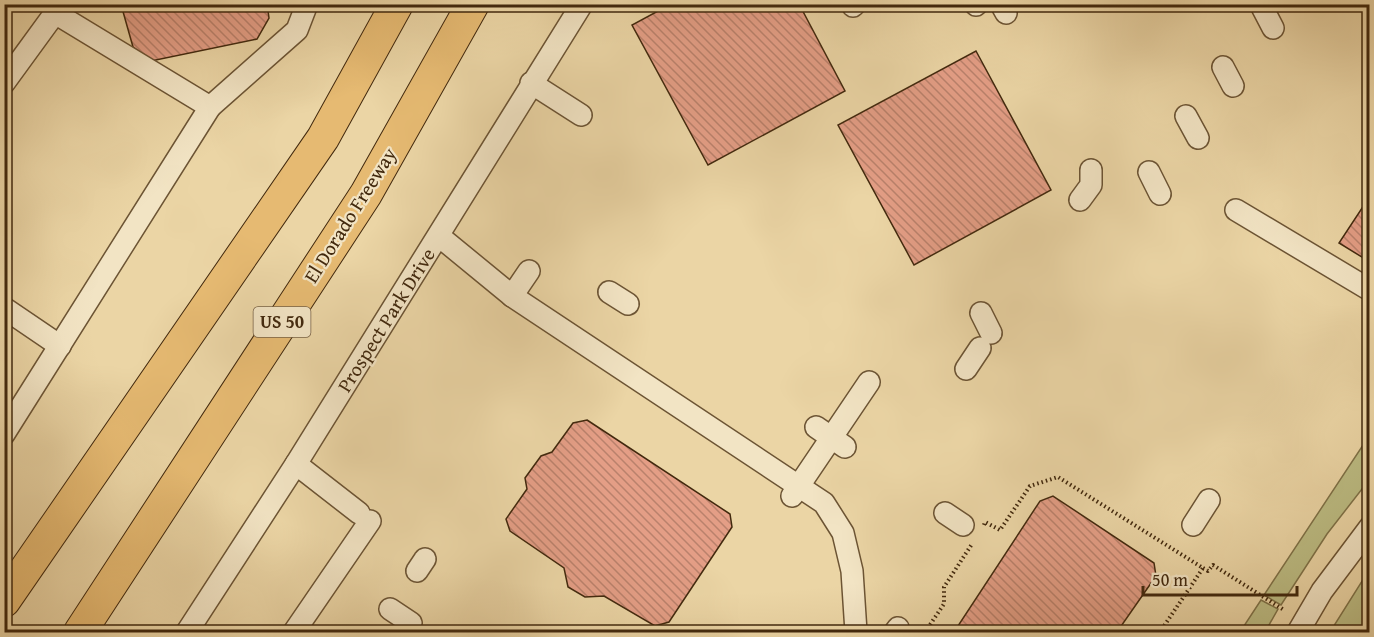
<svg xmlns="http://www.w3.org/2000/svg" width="1374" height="637" font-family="'Gentium Book Plus',serif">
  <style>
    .grass { fill: #bcbc83; stroke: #7f7248; stroke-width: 1.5 }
    .building { fill: url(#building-back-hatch); stroke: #42290e; stroke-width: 1.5 }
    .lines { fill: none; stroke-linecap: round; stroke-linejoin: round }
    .minor-casing { stroke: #6c5434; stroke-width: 24 }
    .highway-casing { stroke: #42290e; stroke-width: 34 }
    .path { stroke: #42290e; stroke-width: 4; stroke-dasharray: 1.5 3; stroke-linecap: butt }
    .minor { stroke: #f2e4c4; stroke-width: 21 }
    .highway { stroke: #e6ba72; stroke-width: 32 }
    .labels { text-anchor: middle; stroke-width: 4.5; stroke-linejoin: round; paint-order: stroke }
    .shield { fill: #f2e4c4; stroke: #776145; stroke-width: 1.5 }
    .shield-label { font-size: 18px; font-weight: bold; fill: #42290e }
    .street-label { font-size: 20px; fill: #42290e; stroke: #f2e4c4 }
  </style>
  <defs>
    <pattern id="building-back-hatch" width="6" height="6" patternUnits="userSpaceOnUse" patternTransform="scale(1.5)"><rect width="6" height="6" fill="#e49e86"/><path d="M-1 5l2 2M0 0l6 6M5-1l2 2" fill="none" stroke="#ba816c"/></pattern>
  </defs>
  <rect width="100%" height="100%" fill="#ebd5a5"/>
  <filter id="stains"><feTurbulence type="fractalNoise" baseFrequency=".00333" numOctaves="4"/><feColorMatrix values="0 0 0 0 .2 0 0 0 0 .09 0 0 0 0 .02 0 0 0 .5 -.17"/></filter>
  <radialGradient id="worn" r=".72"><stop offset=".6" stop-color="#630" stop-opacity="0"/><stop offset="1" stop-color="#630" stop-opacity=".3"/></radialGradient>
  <g class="grass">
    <polygon points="1369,436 1369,480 1327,534 1281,605 1264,595"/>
    <polygon points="1369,570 1369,619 1360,632 1330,632"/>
    <polygon points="1261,600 1278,609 1265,632 1240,632"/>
  </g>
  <g class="building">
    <polygon points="124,4 267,4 269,18 257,39 151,61 133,47 122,8"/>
    <polygon points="671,4 799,4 845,91 708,165 632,25"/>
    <polygon points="976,51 1051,190 914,265 838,125"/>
    <polygon points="1370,196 1370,262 1339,243"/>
    <polygon points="587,420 730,514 732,527 669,622 655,626 604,596 585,597 568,587 564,568 510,531 506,519 527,489 525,478 541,456 552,452 573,423"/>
    <polygon points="1053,496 1154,563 1156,576 1117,632 954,632 1040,501"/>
  </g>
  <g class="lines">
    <defs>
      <g id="minor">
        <polyline points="1001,4 1006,13"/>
        <polyline points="976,5 977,4"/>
        <polyline points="1261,5 1273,28"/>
        <polyline points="853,6 855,4"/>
        <polyline points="1223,67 1233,86"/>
        <polyline points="4,83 55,13 210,107 4,434"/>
        <polyline points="531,83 581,115"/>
        <polyline points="210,107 297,30 307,4"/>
        <polyline points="1186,116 1198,138"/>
        <polyline points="1149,172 1160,194"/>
        <polyline points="1080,200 1091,185 1091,170"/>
        <polyline points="1236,210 1370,290"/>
        <polyline points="439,236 512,296 824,503 843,533 852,571 856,632"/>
        <polyline points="609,292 628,304"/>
        <polyline points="512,296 529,271"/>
        <polyline points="4,308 60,346"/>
        <polyline points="981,313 991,333"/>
        <polyline points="966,369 980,348"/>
        <polyline points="816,427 845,447"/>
        <polyline points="296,464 359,513"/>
        <polyline points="792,496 869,382"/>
        <polyline points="945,513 963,525"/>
        <polyline points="1193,525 1209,500"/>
        <polyline points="417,571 425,559"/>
        <polyline points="390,609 411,623"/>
        <polyline points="187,632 296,464 582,4"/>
        <polyline points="294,632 370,521"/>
        <polyline points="895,632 898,628"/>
        <polyline points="1298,632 1322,591 1370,527"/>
      </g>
      <g id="highway">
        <polyline points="4,601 323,138 397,4"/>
        <polyline points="80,632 366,194 473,4"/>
      </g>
    </defs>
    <use href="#minor" class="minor-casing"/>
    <use href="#highway" class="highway-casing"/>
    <g class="path">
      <polyline points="984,525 985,522 1000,530 1030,486 1058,477 1203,568 1160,632"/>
      <polyline points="1203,568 1208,571 1213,565 1284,610"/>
      <polyline points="925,632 944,604 944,587 972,544"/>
    </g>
    <use href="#minor" class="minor"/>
    <use href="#highway" class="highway"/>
  </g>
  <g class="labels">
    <rect class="shield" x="253.5" y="307" width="57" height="30" rx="4.5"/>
    <g class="shield-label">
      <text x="282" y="328">US 50</text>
    </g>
    <g class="street-label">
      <text transform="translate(350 215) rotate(-58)" y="7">El Dorado Freeway</text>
      <text transform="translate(386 320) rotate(-58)" y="7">Prospect Park Drive</text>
    </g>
  </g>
  <rect width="1374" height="637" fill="none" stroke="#ebd5a5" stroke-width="24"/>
  <rect x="6" y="6" width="1362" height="625" fill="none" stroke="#42290e" stroke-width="3"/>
  <rect x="12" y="12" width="1350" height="613" fill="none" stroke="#42290e" stroke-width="1.5"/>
  <path d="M1143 586v9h154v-9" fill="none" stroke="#42290e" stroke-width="3"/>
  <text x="1152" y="586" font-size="18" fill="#42290e" stroke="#f2e4c4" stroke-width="4.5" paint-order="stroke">50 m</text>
  <rect width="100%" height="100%" filter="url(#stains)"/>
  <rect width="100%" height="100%" fill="url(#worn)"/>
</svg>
